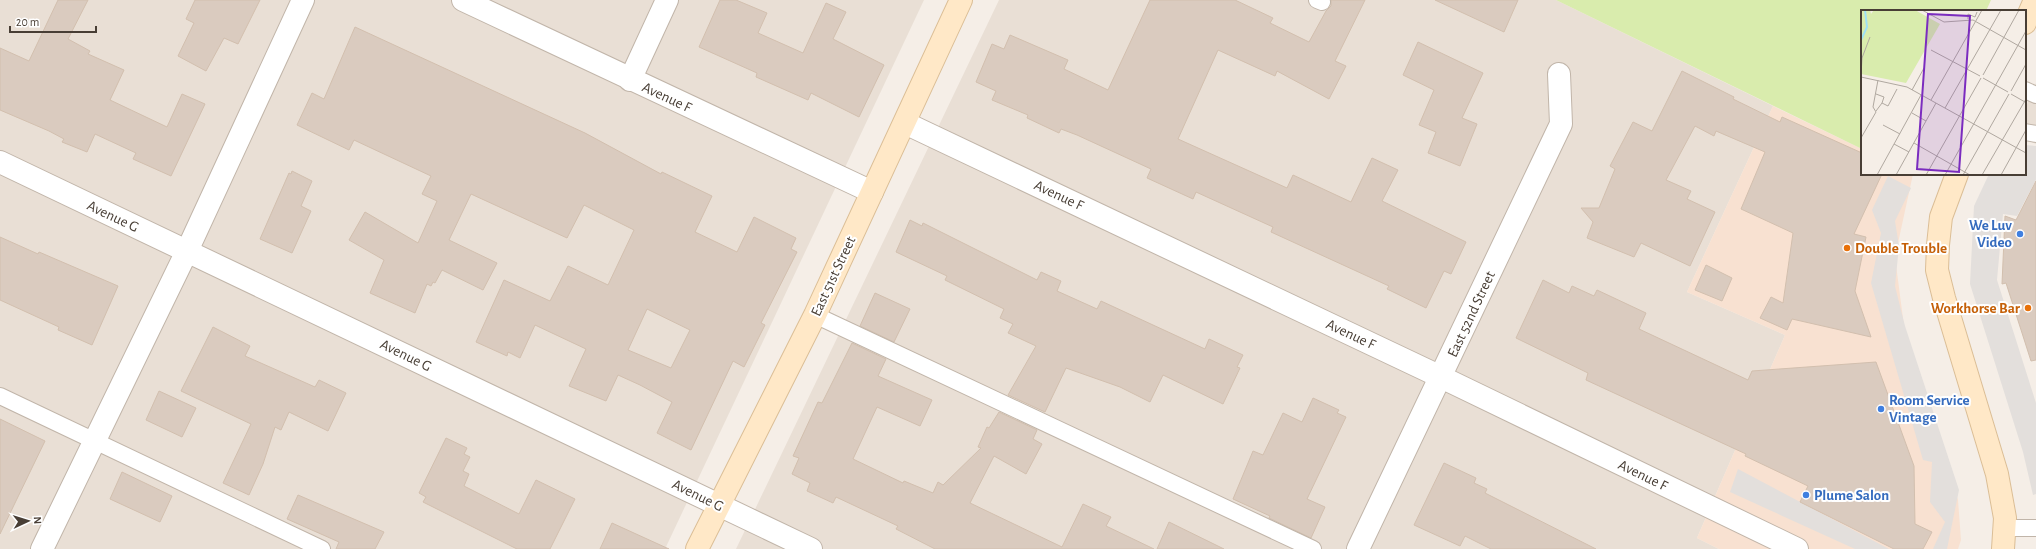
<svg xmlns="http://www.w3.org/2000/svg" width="2036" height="549" font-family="'Alegreya Sans',sans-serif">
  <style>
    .residential { fill: #e9dfd5 }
    .commercial { fill: #f8e1d1 }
    .green { fill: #d9ecad }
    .parking { fill: #e3dfdc }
    .building { fill: #dacbbf; stroke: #d2bfae; fill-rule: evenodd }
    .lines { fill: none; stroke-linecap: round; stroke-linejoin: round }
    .lane-casing { stroke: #c1b5a9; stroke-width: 18 }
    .street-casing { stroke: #c1b5a9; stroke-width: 24 }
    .secondary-casing { stroke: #dbbe96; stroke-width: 24 }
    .lane { stroke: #fff; stroke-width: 16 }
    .street { stroke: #fff; stroke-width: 22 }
    .secondary { stroke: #ffe8c7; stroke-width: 22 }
    .shop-dot { fill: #3f7fe0; stroke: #fff; stroke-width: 1.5 }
    .food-dot { fill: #e8710a; stroke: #fff; stroke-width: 1.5 }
    .labels { text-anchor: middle; stroke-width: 4; stroke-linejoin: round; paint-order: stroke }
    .street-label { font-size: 15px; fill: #483e35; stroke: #fff }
    .shop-label { font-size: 15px; font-weight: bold; fill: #366cbe; stroke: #fff; text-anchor: start }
    .food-label { font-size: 15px; font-weight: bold; fill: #c56008; stroke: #fff; text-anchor: start }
    .inset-river { fill: none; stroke: #9fe0f5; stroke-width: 2 }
    .inset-road { fill: none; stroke: #b0a8a0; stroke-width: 1 }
    .view { fill: #7b2cbf; fill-opacity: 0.15; stroke: #7b2cbf; stroke-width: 2 }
    .inset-edge { fill: none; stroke: #483e35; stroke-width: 2 }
  </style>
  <rect width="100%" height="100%" fill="#f5eee7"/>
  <g class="residential">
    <polygon points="0,0 924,0 665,549 0,549"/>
    <polygon points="999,0 1556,0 1773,106 1687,292 1785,335 1697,538 1719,549 736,549"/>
    <polygon points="2036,83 2036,144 2025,139 2025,109"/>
  </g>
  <polygon class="commercial" points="1773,106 1862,149 1862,174 1913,174 1895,257 1904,326 1958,500 1961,540 1958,549 1719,549 1697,538 1785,335 1687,292"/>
  <polygon class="green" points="1556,0 1991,0 1986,11 1862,11 1862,149"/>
  <g class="parking">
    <polygon points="2025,145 2036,146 2036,180 2017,216 2003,214 1997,280 2036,403 2036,494 2033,495 2023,452 1970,284 1974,206 1989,174 2025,174"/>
    <polygon points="1888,176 1911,188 1895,221 1899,246 1895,286 1905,326 1959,490 1947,549 1933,549 1945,522 1930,502 1932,462 1923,460 1871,283 1881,233 1872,210"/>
    <polygon points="1738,469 1889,549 1855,549 1730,492"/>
  </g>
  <g class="building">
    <polygon points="58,0 88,0 68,39 90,51 88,54 124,70 110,100 167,127 182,94 205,104 171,176 133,159 136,153 95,134 87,152 62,142 64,139 49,131 0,110 0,48 29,61"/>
    <polygon points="195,0 260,0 238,44 224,38 206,71 178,56 194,23 186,19"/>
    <polygon points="720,0 736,0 767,13 758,33 803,53 826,3 846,12 833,39 884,65 859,117 811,93 808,100 756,77 757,73 699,47"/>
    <polygon points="1150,0 1235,0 1273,18 1270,23 1309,42 1326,11 1331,6 1331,0 1365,0 1335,61 1346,66 1329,99 1277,71 1275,76 1218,50 1178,139 1287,188 1293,175 1351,202 1372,158 1398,170 1382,201 1466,242 1451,274 1444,271 1426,308 1387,289 1389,286 1271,232 1273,227 1196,192 1193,199 1147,178 1151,169 1077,135 1061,129 1059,133 1027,118 1028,115 992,100 996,91 976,82 992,44 1004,49 1010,35 1068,60 1064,69 1108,90"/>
    <polygon points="1435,0 1518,0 1504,32"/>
    <path d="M355,27L585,133L661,174L662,172L712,196L695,232L737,252L754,217L796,238L791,249L797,252L761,323L765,325L744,367L733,361L691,450L657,433L672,402L640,385L618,375L606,401L569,386L586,349L535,325L520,358L508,352L507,356L476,342L504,280L550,301L568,266L608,285L634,230L584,205L567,238L471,194L449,240L497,263L483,290L442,270L435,283L433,282L431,286L427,284L415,313L370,293L384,260L349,240L365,212L418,243L437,201L422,194L431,176L354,140L349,150L297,125L312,93L324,99ZM647,309L690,330L671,368L628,350Z"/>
    <polygon points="1418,42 1483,73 1462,118 1477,124 1460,166 1428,153 1436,132 1419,125 1434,90 1403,75"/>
    <polygon points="1682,71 1734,97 1733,99 1780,122 1782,117 1862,153 1862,174 1882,174 1854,234 1866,237 1855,291 1871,337 1792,319 1787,330 1760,318 1771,297 1783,303 1793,233 1741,209 1765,152 1716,131 1714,136 1695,126 1666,180 1691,191 1687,199 1715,212 1690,266 1641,243 1634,257 1587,238 1593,222 1581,208 1599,208 1615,169 1610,166 1633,122 1652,131"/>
    <polygon points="292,171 312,181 301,206 311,211 292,253 260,239 289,173 291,174"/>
    <polygon points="2036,181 2036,360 2031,361 2006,283 2002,284 2005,216 2016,220"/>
    <polygon points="910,220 922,226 923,223 1037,280 1041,272 1061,281 1057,291 1097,309 1101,301 1205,349 1209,339 1243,355 1237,367 1240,368 1223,404 1163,375 1150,402 1120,387 1066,368 1045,412 1008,395 1036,346 1008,333 1013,324 1000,318 1004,309 945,280 947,276 896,252"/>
    <polygon points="0,237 38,254 39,252 118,286 92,345 58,330 59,327 0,300"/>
    <polygon points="1706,265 1732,278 1722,301 1695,290"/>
    <polygon points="1543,280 1569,293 1572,286 1594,296 1597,290 1646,313 1639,329 1748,380 1752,371 1876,362 1914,466 1915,524 1932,532 1923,549 1894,549 1800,502 1808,486 1745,456 1746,454 1586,380 1588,373 1516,338"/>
    <polygon points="875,293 910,309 894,342 860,326"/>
    <polygon points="213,327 250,346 245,356 315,387 319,380 346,393 328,431 289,412 281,430 275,427 263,464 249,495 223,483 251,424 181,391"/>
    <polygon points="852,343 886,359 878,376 932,400 920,426 877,407 853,459 903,483 904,481 933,493 938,482 943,485 981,448 978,447 987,427 989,428 999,412 1037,430 1033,439 1042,444 1026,474 994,456 970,503 1062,547 1083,504 1111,517 1106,526 1154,549 935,549 896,529 898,526 836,497 833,503 807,491 810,483 792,474 799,458 793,456 818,402 822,403"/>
    <polygon points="159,391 196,408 182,437 146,420"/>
    <polygon points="1313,398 1339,410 1337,413 1346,417 1307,499 1325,507 1311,538 1269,518 1270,516 1233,499 1253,451 1263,455 1283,413 1302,422"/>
    <polygon points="0,419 45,441 0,534"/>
    <polygon points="446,438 467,448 464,454 470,457 463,471 469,474 464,486 519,514 536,480 575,499 550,549 517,549 423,502 426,497 419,493"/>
    <polygon points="1444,463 1476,478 1474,483 1487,489 1485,493 1596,549 1491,549 1465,536 1460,546 1414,525"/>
    <polygon points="122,472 172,496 160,522 110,499"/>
    <polygon points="298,495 384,532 375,549 336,549 339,542 287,519"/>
    <polygon points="1169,522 1224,549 1157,549"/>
    <polygon points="612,523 669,549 600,549"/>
  </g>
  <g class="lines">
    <defs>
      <g id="lane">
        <polyline points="1317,0 1322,2"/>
        <polyline points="2025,90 2036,95"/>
        <polyline points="2025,132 2036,134"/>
        <polyline points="815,315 1313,549"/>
        <polyline points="0,396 322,549"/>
        <polyline points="2005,528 2036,528"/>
      </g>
      <g id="street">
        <polyline points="463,0 872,192"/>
        <polyline points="630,80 667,0"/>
        <polyline points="905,123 1441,377 1797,549"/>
        <polyline points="0,162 811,549"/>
        <polyline points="42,549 187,251 303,0"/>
        <polyline points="1358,549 1561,124 1559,74"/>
      </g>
      <g id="secondary">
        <polyline points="2025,23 2035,0"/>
        <polyline points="1957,174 1941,217 1938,245 1937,270 1944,298 1997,474 2005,518 2003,549"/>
        <polyline points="697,549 815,315 961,0"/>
      </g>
    </defs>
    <use href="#lane" class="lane-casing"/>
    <use href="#street" class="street-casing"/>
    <use href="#secondary" class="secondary-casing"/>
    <use href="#lane" class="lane"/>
    <use href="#street" class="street"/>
    <use href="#secondary" class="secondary"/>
  </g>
  <g class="shop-dot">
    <circle cx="2020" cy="234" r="4"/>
    <circle cx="1881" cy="409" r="4"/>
    <circle cx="1806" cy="495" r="4"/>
  </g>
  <g class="food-dot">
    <circle cx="1847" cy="248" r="4"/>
    <circle cx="2028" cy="308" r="4"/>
  </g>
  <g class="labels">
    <g class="street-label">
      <text transform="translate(667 97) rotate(25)" y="5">Avenue F</text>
      <text transform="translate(1059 195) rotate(25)" y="5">Avenue F</text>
      <text transform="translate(113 216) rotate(25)" y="5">Avenue G</text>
      <text transform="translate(833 276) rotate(-65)" y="5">East 51st Street</text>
      <text transform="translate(1471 314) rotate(-65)" y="5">East 52nd Street</text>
      <text transform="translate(1351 334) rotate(25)" y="5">Avenue F</text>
      <text transform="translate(406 355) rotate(26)" y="5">Avenue G</text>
      <text transform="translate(1643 475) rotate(26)" y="5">Avenue F</text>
      <text transform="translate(698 495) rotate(26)" y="5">Avenue G</text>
    </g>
    <g class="shop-label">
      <text x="2012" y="230" text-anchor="end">We Luv<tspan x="2012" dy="17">Video</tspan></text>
      <text x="1889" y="405">Room Service<tspan x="1889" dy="17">Vintage</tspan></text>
      <text x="1814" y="500">Plume Salon</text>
    </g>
    <g class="food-label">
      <text x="1855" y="253">Double Trouble</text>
      <text x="2020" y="313" text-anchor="end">Workhorse Bar</text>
    </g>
  </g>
  <g transform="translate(1861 10)">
    <rect width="165" height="165" fill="#f5eee7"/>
    <path d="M1,0H9L10,4L13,0H54L79,14L45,73L0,64Z" fill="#d9ecad"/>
    <path class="inset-river" d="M0,30L6,17L4,0"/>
    <path class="inset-road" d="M61,0L83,12L112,10L165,40M107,9V4L114,7L116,2M70,40L119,66M0,65L1,48L9,27M122,65L158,0M0,67L46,77L165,143M122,68L147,82M51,80L63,58M150,81L165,54M15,84L23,87L21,93M150,84L164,92M70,90L121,0M84,98L140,0M15,101L21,93L27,96L36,79M51,103L65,111M22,115L39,124M0,128L15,102L12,97L17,70M53,133L109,165M33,134L48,142M16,165L60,85M35,165L75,93M65,165L120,68M84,165L165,21M102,165L148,84M121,165L165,89M140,165L165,120"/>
    <path class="view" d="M67,4L109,6L98,162L56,159Z"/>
    <rect width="165" height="165" class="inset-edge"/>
  </g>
  <g transform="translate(28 521) rotate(86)" stroke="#ffffff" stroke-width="3" paint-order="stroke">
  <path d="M0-3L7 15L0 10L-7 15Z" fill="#483e35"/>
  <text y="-6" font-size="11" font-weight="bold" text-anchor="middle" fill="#483e35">N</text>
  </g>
  <path d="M10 26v6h86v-6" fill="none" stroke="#483e35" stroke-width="2"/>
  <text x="16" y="26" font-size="12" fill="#483e35" stroke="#ffffff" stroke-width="3" paint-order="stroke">20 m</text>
</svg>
